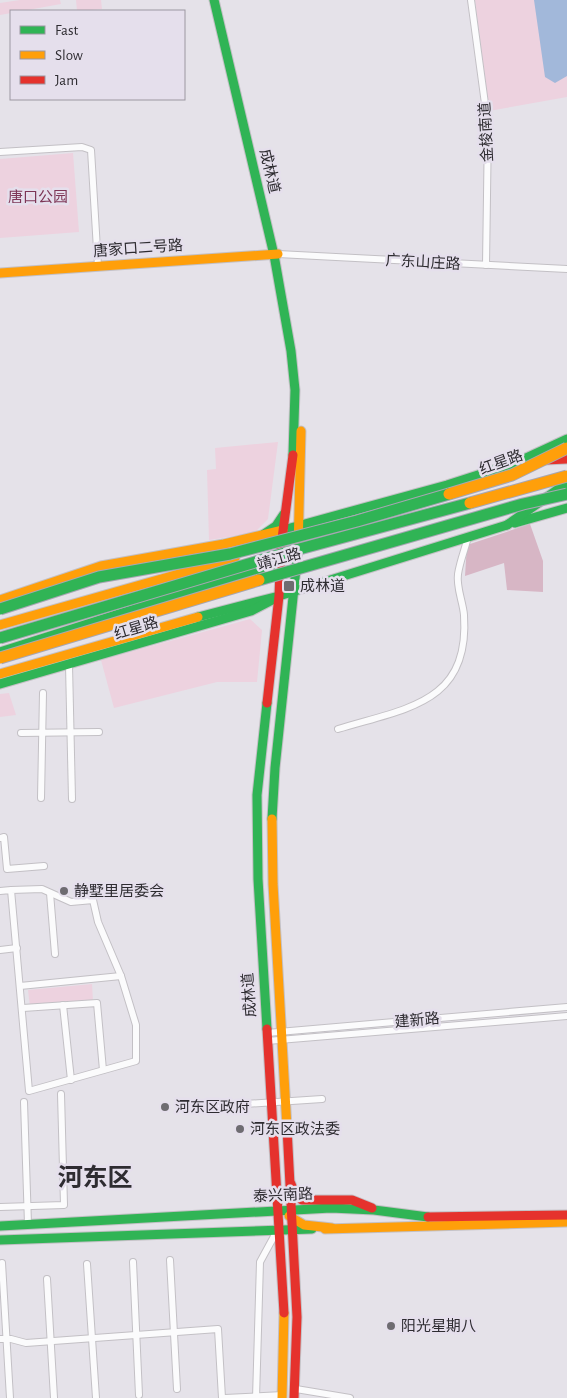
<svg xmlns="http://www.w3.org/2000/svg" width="567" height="1398" font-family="'Alegreya Sans','Noto Sans SC',sans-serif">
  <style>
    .green { fill: #edd2df }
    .forest { fill: #d7b6c5 }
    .water { fill: #a2b8da }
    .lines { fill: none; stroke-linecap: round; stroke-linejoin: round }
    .street-casing { stroke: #c3c0c5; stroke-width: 8 }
    .fast-casing { stroke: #c3c0c5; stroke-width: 11 }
    .slow-casing { stroke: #c3c0c5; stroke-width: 11 }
    .jam-casing { stroke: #c3c0c5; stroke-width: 11 }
    .street { stroke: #fbfbfc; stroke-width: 6 }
    .fast { stroke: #30b455; stroke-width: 9 }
    .slow { stroke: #ff9f0a; stroke-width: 9 }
    .jam { stroke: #e5322d; stroke-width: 9 }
    .fast-bridge-casing { stroke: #a7a6b3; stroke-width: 13; stroke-linecap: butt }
    .slow-bridge-casing { stroke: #a7a6b3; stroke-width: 13; stroke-linecap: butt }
    .fast-bridge { stroke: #30b455; stroke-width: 11 }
    .slow-bridge { stroke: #ff9f0a; stroke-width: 11 }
    .poi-dot { fill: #6e6c71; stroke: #e5dfec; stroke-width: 2 }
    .labels { text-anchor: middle; stroke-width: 5; stroke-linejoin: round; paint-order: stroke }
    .street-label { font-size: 15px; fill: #2e2c31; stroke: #e5dfec }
    .park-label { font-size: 15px; fill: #7d3656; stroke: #e5dfec }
    .poi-label { font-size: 15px; fill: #2e2c31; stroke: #e5dfec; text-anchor: start }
    .town-label { font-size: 25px; font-weight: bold; fill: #2e2c31; stroke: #e5dfec }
  </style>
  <rect width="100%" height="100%" fill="#e5e2e9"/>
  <g class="green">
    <polygon points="20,0 60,0 61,4 0,15 0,3"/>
    <polygon points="76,0 101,0 102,9 77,11"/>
    <polygon points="475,0 567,0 567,97 489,111"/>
    <polygon points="73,153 79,232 0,238 0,159"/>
    <polygon points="278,442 268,519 254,533 209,540 207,470 216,469 215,448"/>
    <polygon points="250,619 262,630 257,682 217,682 114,708 101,660"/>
    <polygon points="9,693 16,715 0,717 0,694"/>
    <polygon points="92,984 93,1001 30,1007 28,990"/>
  </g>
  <polygon class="forest" points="530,524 543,561 543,592 507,590 504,563 465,576 467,545"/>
  <polygon class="water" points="534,0 567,0 567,76 555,83 545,77"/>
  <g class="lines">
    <defs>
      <g id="street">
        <polyline points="471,0 488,126 486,265"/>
        <polyline points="0,152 82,147 91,150 98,266"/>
        <polyline points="278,254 567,269"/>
        <polyline points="69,665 72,799"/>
        <path d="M338,729C406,708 470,704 464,615C463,602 456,587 458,574C460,561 465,549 468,537"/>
        <polyline points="21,733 99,732"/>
        <polyline points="41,798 43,693"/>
        <polyline points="0,838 4,837 7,869 44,866"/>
        <polyline points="0,891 11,890 29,1091 136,1061 136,1025 121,976 98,922 93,900 71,902 42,889 11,890"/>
        <polyline points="50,893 55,954"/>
        <polyline points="0,950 17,948"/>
        <polyline points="20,986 121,976"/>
        <polyline points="63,1005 71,1080"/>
        <polyline points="23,1008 97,1003 103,1070"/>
        <polyline points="267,1033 567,1007"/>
        <polyline points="267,1041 567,1016"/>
        <polyline points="24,1102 28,1224"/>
        <polyline points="200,1107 322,1099"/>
        <polyline points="0,1207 64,1205 61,1094"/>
        <polyline points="170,1260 177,1389"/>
        <polyline points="133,1262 139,1395"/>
        <polyline points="2,1263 10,1398"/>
        <polyline points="87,1264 96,1398"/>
        <polyline points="47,1279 54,1398"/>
        <polyline points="0,1339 11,1339 26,1343 218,1329 222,1398"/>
        <polyline points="296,1389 350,1398"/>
        <polyline points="225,1398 283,1395"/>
        <polyline points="256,1398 260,1262 278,1229"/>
      </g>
      <g id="fast">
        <polyline points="214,0 274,255 291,351 295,390 293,455"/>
        <polyline points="515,523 567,508"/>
        <polyline points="507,525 567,483"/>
        <polyline points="283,530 447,485 515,463 567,439"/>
        <polyline points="261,536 276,526 284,514"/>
        <polyline points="198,617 279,596 507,525"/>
        <polyline points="0,652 272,565 284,558"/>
        <polyline points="0,684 251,611 274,599"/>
        <polyline points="272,819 275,768 298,550"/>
        <polyline points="267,1029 258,879 257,795 267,703"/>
        <polyline points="0,1226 331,1208 374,1210 428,1217"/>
        <polyline points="0,1240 312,1229"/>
      </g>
      <g id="slow">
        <polyline points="0,273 278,254"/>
        <polyline points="298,550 301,431"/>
        <polyline points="0,600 101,566 224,544 283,530"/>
        <polyline points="0,625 235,558"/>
        <polyline points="0,674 198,617"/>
        <polyline points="272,819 273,884 287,1128"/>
        <polyline points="289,1216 304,1225 332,1228"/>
        <polyline points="325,1229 567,1222"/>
        <polyline points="282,1398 284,1313"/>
      </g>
      <g id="jam">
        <polyline points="545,460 567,459"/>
        <polyline points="267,703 279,596 281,546 293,455"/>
        <polyline points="267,1029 284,1313"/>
        <polyline points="287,1128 297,1317 294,1398"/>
        <polyline points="291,1184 295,1194 302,1200 352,1200 372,1208"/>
        <polyline points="428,1217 567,1215"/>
      </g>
    </defs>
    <use href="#street" class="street-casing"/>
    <use href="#fast" class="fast-casing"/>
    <use href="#slow" class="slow-casing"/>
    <use href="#jam" class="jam-casing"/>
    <use href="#street" class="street"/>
    <use href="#fast" class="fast"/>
    <use href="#slow" class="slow"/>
    <use href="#jam" class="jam"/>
    <defs>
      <g id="fast-bridge">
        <polyline points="259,580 523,504 567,494"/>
        <polyline points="0,609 99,577 230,554 357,521 449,494"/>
        <polyline points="0,638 292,551 470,503"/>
      </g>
      <g id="slow-bridge">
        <polyline points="449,494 512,475 567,448"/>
        <polyline points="470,503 567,476"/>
        <polyline points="0,658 259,580"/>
      </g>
    </defs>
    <use href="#fast-bridge" class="fast-bridge-casing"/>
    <use href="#slow-bridge" class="slow-bridge-casing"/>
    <use href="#fast-bridge" class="fast-bridge"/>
    <use href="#slow-bridge" class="slow-bridge"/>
  </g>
  <g class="poi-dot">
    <rect x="283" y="580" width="12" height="12" rx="2.5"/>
    <circle cx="64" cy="891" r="5"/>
    <circle cx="165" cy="1107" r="5"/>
    <circle cx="240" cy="1129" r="5"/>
    <circle cx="391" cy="1326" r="5"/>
  </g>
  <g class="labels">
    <g class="street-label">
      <text transform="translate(486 132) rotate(-93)" y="5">金梭南道</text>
      <text transform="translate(270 171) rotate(77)" y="5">成林道</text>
      <text transform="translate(138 248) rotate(-4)" y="5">唐家口二号路</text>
      <text transform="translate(423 262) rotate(3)" y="5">广东山庄路</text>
      <text transform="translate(501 462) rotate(-20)" y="5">红星路</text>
      <text transform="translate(279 559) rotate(-16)" y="5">靖江路</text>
      <text transform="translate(136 628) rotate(-17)" y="5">红星路</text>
      <text transform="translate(249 995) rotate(-94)" y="5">成林道</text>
      <text transform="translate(417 1020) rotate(-5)" y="5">建新路</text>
      <text transform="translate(283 1195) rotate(-3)" y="5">泰兴南路</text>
    </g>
    <g class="park-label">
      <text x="38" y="202">唐口公园</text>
    </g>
    <g class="poi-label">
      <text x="300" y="591">成林道</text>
      <text x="74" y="896">静墅里居委会</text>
      <text x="175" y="1112">河东区政府</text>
      <text x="250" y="1134">河东区政法委</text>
      <text x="401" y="1331">阳光星期八</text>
    </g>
    <g class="town-label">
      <text x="95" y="1186">河东区</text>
    </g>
  </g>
  <rect x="10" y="10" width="175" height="90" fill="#e5dfec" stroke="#9c97a1"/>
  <rect x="20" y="26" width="25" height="8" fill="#30b455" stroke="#9c97a1"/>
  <text x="55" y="35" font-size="15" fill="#2e2c31">Fast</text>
  <rect x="20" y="51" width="25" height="8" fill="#ff9f0a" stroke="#9c97a1"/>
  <text x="55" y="60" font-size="15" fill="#2e2c31">Slow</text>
  <rect x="20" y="76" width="25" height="8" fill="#e5322d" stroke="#9c97a1"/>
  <text x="55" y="85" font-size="15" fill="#2e2c31">Jam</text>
</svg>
